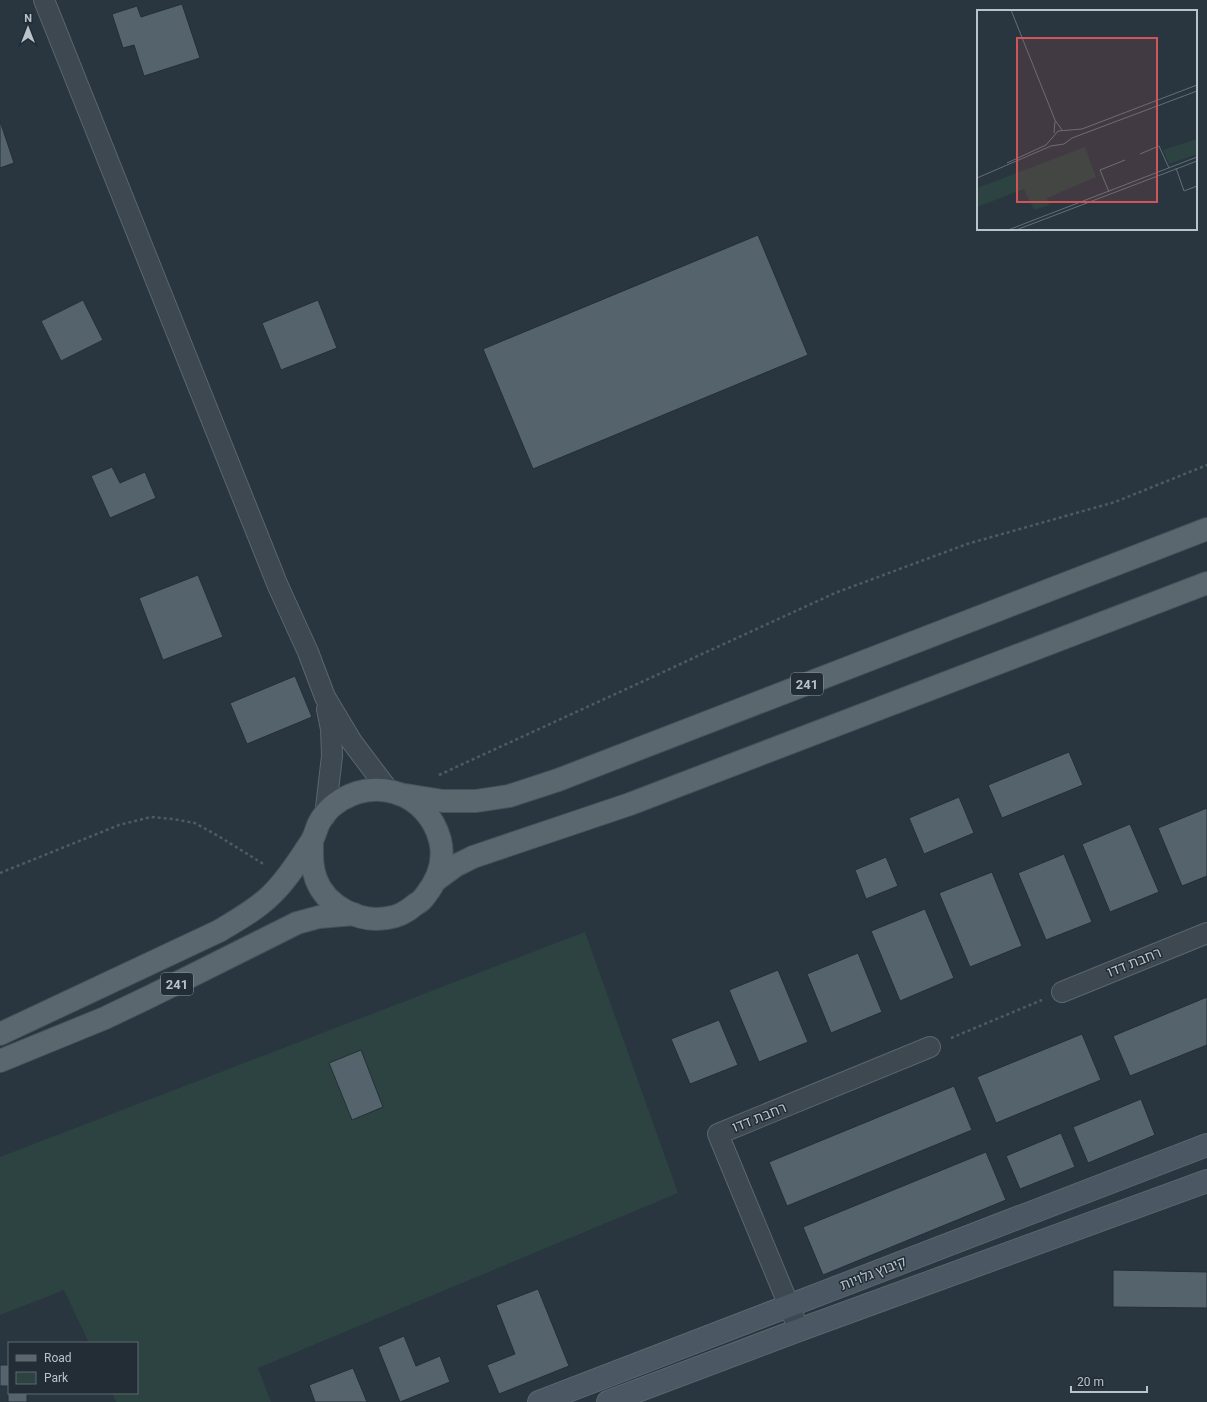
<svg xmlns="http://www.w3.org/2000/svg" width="1207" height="1402" font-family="Roboto,'Noto Sans Hebrew',sans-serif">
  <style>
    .green { fill: #2c4341 }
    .building { fill: #55636c; stroke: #242f37 }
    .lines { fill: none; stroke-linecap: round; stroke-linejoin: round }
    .street-casing { stroke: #5b656d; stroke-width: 22 }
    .secondary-casing { stroke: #5b656d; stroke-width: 24 }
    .primary-casing { stroke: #475159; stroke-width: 24 }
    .path { stroke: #4b5e5e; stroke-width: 2.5; stroke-dasharray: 3 3; stroke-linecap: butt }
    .street { stroke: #3d4850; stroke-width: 20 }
    .secondary { stroke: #4b5762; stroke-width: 22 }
    .primary { stroke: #5b676f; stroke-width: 22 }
    .labels { text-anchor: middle; stroke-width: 3; stroke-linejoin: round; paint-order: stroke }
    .shield { fill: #222d35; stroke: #8c959d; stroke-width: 1 }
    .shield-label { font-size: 13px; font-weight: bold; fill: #bac2ca }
    .street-label { font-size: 14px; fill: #bac2ca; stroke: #222d35 }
    .inset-road { fill: none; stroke: #636e77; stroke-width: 1 }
    .view { fill: #ce5659; fill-opacity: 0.15; stroke: #ce5659; stroke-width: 2 }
    .inset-edge { fill: none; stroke: #bac2ca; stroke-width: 2 }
  </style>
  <rect width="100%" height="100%" fill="#293640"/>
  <polygon class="green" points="585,932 678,1193 258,1368 271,1402 116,1402 112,1393 137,1393 137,1343 89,1343 64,1290 0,1315 0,1157"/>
  <g class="building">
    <polygon points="182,4 200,58 144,76 134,45 123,48 112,14 137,6 141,17"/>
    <polygon points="0,121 14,163 0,168"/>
    <polygon points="758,235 808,355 533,469 483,349"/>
    <polygon points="83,300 103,340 61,361 41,321"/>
    <polygon points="318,300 337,348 281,370 262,323"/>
    <polygon points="112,467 120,483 145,472 156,498 110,518 91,476"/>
    <polygon points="198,575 223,637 163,660 139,598"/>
    <polygon points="295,676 312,717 247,744 230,703"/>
    <polygon points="1069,752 1083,785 1002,818 988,785"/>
    <polygon points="959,797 974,833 924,854 909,818"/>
    <polygon points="1207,808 1207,876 1182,886 1158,828"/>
    <polygon points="1130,824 1159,892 1110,912 1082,844"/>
    <polygon points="1064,854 1092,922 1046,940 1018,873"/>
    <polygon points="886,857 898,886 866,899 855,870"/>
    <polygon points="992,872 1022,946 970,967 939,893"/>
    <polygon points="925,909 954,978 900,1001 871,931"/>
    <polygon points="858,953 882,1012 831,1033 807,974"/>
    <polygon points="778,970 808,1042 759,1062 729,990"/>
    <polygon points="1207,997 1207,1045 1130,1076 1113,1036"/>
    <polygon points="719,1020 738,1065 690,1084 671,1039"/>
    <polygon points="1082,1034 1101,1080 996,1123 977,1077"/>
    <polygon points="361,1050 383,1107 352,1120 329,1063"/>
    <polygon points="954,1086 972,1130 787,1206 769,1162"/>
    <polygon points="1141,1099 1155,1135 1088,1163 1073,1127"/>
    <polygon points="1061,1133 1075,1167 1020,1189 1006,1156"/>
    <polygon points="986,1152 1006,1200 823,1275 803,1227"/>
    <polygon points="1113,1270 1207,1272 1207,1308 1113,1307"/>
    <polygon points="538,1289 569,1366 499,1394 487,1365 515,1354 496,1305"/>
    <polygon points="404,1336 416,1366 440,1356 450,1382 400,1402 378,1347"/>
    <rect x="0" y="1365" width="9" height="21"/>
    <polygon points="353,1368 367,1402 315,1402 309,1385"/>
    <rect x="8" y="1393" width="19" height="9"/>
  </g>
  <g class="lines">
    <defs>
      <g id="street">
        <polyline points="44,0 278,586 308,652 325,697 352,742 389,791"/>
        <polyline points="325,816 332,756 331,729 327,709"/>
        <polyline points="1062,992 1207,933"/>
        <polyline points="799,1330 718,1134 930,1047"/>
      </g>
      <g id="secondary">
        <polyline points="539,1402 1207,1145"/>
        <polyline points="608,1402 799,1330 1207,1181"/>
      </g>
      <g id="primary">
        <polyline points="399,794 443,801 476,801 509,796 558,780 1207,529"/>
        <polyline points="436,880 455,866 473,857 630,804 1207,583"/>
        <path d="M0,1034L219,931C237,920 256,910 271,895C287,880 299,860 311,842C315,836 316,829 319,823C322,817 329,808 335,804C374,775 427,792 440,840C445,860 438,880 425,896C423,899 420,902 416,904C408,911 398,917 387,918C359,923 326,906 316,879C311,865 312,854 312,840"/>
        <polyline points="0,1061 105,1018 151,996 297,923 319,917 354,914"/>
      </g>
    </defs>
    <use href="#street" class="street-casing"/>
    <use href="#secondary" class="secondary-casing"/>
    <use href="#primary" class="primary-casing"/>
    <g class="path">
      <polyline points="439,775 835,593 967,544 1115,502 1207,465"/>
      <polyline points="0,873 119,825 151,817 173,819 195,823 220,837 265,865"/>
      <polyline points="951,1038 1042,1000"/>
    </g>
    <use href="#street" class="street"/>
    <use href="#secondary" class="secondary"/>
    <use href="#primary" class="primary"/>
  </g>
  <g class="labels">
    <g class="shield">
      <rect x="791" y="673" width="32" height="22" rx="3"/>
      <rect x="161" y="973" width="32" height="22" rx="3"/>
    </g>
    <g class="shield-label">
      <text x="807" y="689">241</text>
      <text x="177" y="989">241</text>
    </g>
    <g class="street-label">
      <text transform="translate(1134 962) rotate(-22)" y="5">רחבת דדו</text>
      <text transform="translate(759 1117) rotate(-22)" y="5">רחבת דדו</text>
      <text transform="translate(873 1273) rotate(-21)" y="5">קיבוץ גלויות</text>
    </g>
  </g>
  <g transform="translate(977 10)">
    <rect width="220" height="220" fill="#293640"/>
    <path d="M220,129V144L192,154L186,140ZM108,137L119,167L70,188L72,195L57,200L47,179L0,197V178Z" fill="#2c4341"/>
    <path class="inset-road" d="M34,0L78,110L85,120M77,123L78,111M163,144L182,136L192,158M30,153L69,135L81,121L105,119L220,75M199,158L207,181L220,176M0,168L74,136L87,134L95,128L220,81M132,182L123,160L148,150M31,220L220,147M39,220L220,151"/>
    <path class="view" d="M40,28H180V192H40Z"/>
    <rect width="220" height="220" class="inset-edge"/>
  </g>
  <rect x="8" y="1342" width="130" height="52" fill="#222d35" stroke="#5f6971"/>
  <rect x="16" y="1355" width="20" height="6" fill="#5b676f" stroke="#5f6971"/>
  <text x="44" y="1362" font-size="12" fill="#bac2ca">Road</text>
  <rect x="16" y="1372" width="20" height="12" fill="#2c4341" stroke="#5f6971"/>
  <text x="44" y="1382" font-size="12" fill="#bac2ca">Park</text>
  <g transform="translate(28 28)" stroke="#222d35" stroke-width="3" paint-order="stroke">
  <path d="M0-3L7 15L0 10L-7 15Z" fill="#bac2ca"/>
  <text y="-6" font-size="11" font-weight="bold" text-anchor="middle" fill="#bac2ca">N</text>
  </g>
  <path d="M1071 1386v6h76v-6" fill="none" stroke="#bac2ca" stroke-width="2"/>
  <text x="1077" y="1386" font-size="12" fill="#bac2ca" stroke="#222d35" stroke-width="3" paint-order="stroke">20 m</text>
</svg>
